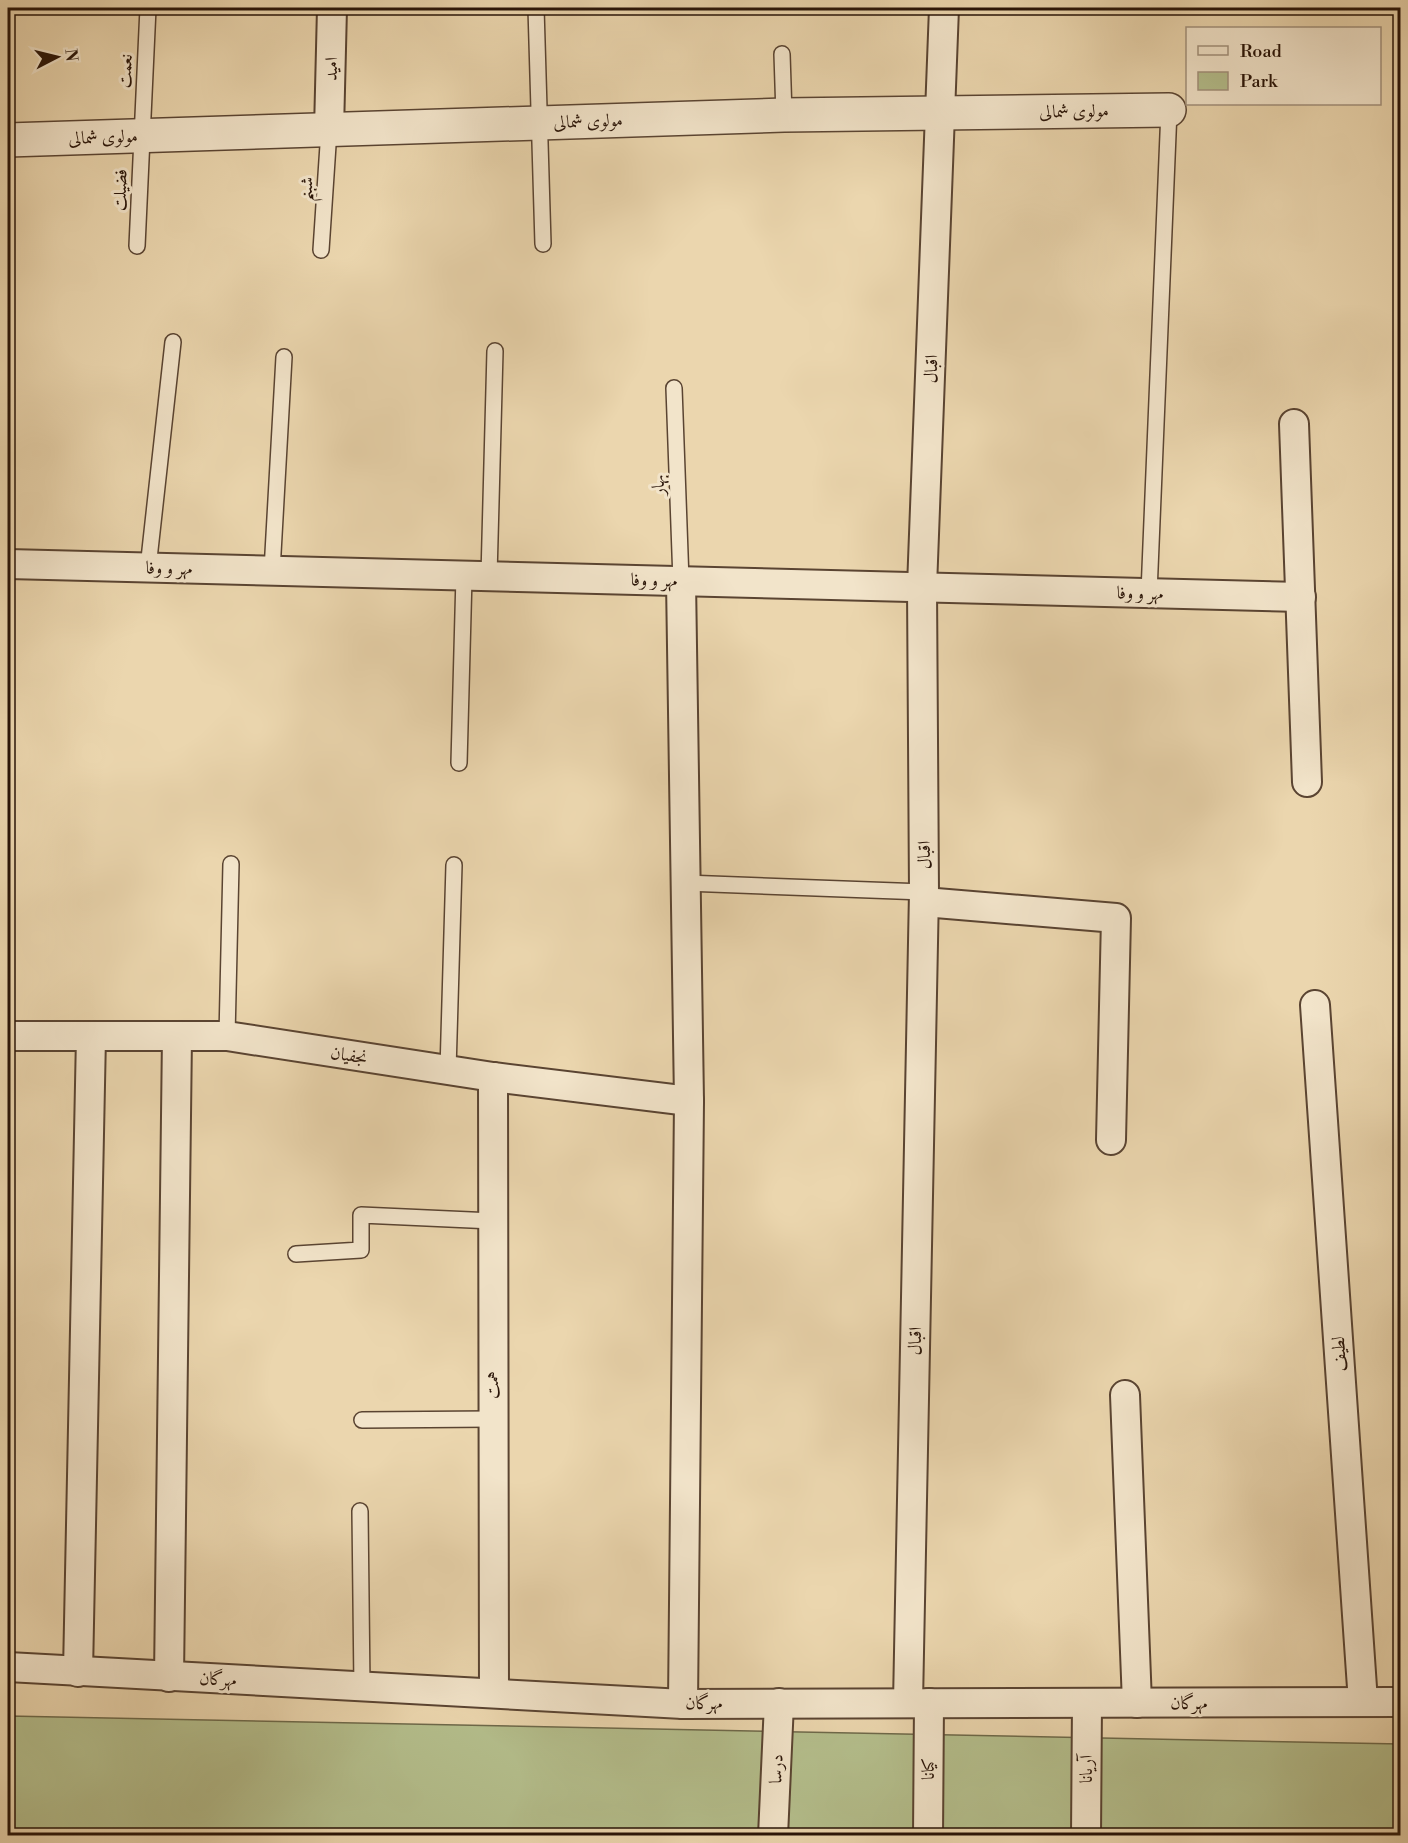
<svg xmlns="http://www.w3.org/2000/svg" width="1408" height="1843" font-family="'Libre Bodoni',Amiri,serif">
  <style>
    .green { fill: #b4be8c; stroke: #6e694a; stroke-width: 1.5 }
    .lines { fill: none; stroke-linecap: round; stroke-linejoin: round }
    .service-casing { stroke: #5a4432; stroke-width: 18 }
    .minor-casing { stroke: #5a4432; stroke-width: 32 }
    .tertiary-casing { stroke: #5a4432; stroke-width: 36 }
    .service { stroke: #f2e4ca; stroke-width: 15 }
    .minor { stroke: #f2e4ca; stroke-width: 28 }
    .tertiary { stroke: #f2e4ca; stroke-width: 33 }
    .labels { text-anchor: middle; stroke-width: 6; stroke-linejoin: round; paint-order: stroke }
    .street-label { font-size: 18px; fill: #291408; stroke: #f2e4ca }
  </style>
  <rect width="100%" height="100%" fill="#ebd6ae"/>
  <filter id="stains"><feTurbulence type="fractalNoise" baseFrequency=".00333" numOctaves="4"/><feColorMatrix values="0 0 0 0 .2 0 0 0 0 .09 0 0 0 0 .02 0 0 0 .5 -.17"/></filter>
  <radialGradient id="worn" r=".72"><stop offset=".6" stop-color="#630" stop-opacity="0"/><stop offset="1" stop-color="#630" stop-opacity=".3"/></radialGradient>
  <polygon class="green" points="8,1716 1400,1744 1400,1835 8,1836"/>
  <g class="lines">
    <defs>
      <g id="service">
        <polyline points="536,8 543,244"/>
        <polyline points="782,54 784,115"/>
        <polyline points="137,246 148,8"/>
        <polyline points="321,250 329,130"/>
        <polyline points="674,388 681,581"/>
        <polyline points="148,568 173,342"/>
        <polyline points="272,571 284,357"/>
        <polyline points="489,576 495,351"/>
        <polyline points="1149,593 1169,110"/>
        <polyline points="459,763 464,576"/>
        <polyline points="685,883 924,892"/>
        <polyline points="227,1036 231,864"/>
        <polyline points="448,1070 454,865"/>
        <polyline points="296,1254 361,1250 361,1215 493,1221"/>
        <polyline points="362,1420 492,1419"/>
        <polyline points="360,1511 362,1687"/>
      </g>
      <g id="minor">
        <polyline points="329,130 332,8"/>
        <polyline points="1294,424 1307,782"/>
        <polyline points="8,564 1301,597"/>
        <polyline points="681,581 689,1101 683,1704"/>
        <polyline points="924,902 1116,918 1111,1140"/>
        <polyline points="1315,1005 1363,1702"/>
        <polyline points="8,1036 227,1036 493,1077 689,1101"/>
        <polyline points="493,1077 494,1693"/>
        <polyline points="1125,1395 1137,1703"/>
        <polyline points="8,1667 683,1704 1400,1702"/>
        <polyline points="78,1672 91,1036"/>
        <polyline points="169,1677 177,1036"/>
        <polyline points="908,1703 924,892 922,587 944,8"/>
        <polyline points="773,1836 779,1703"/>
        <polyline points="928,1836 929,1703"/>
        <polyline points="1086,1836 1087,1703"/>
      </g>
      <polyline id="tertiary" points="8,140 784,115 1169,110"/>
    </defs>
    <use href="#service" class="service-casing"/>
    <use href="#minor" class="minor-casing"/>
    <use href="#tertiary" class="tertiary-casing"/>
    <use href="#service" class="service"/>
    <use href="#minor" class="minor"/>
    <use href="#tertiary" class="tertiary"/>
  </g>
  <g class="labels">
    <g class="street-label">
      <text transform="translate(331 69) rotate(-89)" y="6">امید</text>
      <text transform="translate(125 71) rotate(-87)" y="6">نعمت</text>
      <text transform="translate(1074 111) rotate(-1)" y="6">مولوی شمالی</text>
      <text transform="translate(588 121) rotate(-2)" y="6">مولوی شمالی</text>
      <text transform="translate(103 137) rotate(-2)" y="6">مولوی شمالی</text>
      <text transform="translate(306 189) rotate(-86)" y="6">شبنم</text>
      <text transform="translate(120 190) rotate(-88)" y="6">فضیلت</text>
      <text transform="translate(931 369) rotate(-88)" y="6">اقبال</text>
      <text transform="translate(658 485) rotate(-92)" y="6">بهار</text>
      <text transform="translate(169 568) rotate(1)" y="6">مهر و وفا</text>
      <text transform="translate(654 580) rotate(1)" y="6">مهر و وفا</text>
      <text transform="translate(1140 593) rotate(1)" y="6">مهر و وفا</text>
      <text transform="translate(924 855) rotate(-90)" y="6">اقبال</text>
      <text transform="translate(349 1055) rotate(9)" y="6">نجفیان</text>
      <text transform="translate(915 1341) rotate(-89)" y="6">اقبال</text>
      <text transform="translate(1339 1354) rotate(-94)" y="6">لطیف</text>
      <text transform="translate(492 1385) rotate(-90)" y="6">همت</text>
      <text transform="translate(218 1679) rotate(3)" y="6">مهرگان</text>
      <text x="704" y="1709">مهرگان</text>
      <text x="1189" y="1709">مهرگان</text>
      <text transform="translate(776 1769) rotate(-87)" y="6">درسا</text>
      <text transform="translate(928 1769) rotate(-90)" y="6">کیانا</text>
      <text transform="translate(1086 1769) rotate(-90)" y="6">آریانا</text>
    </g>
  </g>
  <rect width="1408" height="1843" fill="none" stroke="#ebd6ae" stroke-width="30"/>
  <rect x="9" y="9" width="1390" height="1825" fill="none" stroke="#291408" stroke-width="3"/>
  <rect x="15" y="15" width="1378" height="1813" fill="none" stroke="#291408" stroke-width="1.5"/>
  <rect x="1186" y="27" width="195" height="78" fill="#f2e4ca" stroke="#a2917c" stroke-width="1.5"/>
  <rect x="1198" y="46" width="30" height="9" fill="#f2e4ca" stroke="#a2917c" stroke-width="1.5"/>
  <text x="1240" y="57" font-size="18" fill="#291408">Road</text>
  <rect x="1198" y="72" width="30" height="18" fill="#b4be8c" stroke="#a2917c" stroke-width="1.5"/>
  <text x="1240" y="87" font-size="18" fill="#291408">Park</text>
  <g transform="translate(57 57) rotate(83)" stroke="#f2e4ca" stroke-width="4.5" paint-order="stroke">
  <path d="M0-4.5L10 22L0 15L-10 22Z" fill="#291408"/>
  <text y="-9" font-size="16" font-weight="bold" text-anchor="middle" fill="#291408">N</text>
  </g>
  <rect width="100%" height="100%" filter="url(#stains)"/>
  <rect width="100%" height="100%" fill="url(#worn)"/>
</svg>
